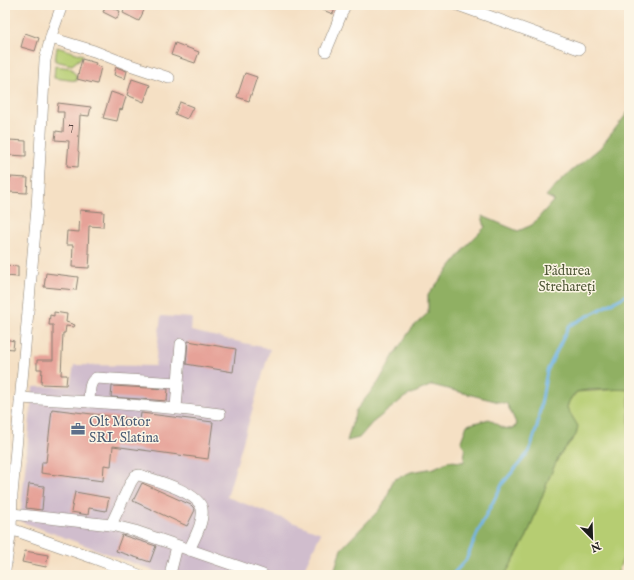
<svg xmlns="http://www.w3.org/2000/svg" width="634" height="580" font-family="'IM FELL English',serif">
  <style>
    .industrial { fill: #d0bdcd }
    .green { fill: #b6cd72; stroke: #697447 }
    .forest { fill: #90b064; stroke: #566640 }
    .lines { fill: none; stroke-linecap: round; stroke-linejoin: round }
    .stream { stroke: #73b6e8; stroke-width: 3 }
    .building { fill: #e6a298 }
    .minor-casing { stroke: #887e70; stroke-width: 12 }
    .minor { stroke: #fff; stroke-width: 11 }
    .labels { text-anchor: middle; stroke-width: 3; stroke-linejoin: round; paint-order: stroke }
    .number-label { font-size: 12px; fill: #4e3e3b }
    .park-label { font-size: 14px; fill: #525a3a; stroke: #fcf5e5 }
    .service-label { font-size: 14px; fill: #4e5e75; stroke: #fcf5e5; text-anchor: start }
  </style>
  <rect width="100%" height="100%" fill="#fcf5e5"/>
  <filter id="ink" filterUnits="userSpaceOnUse"><feTurbulence type="fractalNoise" baseFrequency=".025" numOctaves="2"/><feDisplacementMap in="SourceGraphic" scale="8" xChannelSelector="R" yChannelSelector="G"/><feConvolveMatrix kernelMatrix="1 2 1 2 8 2 1 2 1" color-interpolation-filters="sRGB"/></filter>
  <filter id="wash" filterUnits="userSpaceOnUse"><feTurbulence type="fractalNoise" baseFrequency=".012" numOctaves="4" result="noise"/><feDisplacementMap in="SourceGraphic" scale="16" xChannelSelector="R" yChannelSelector="G"/><feGaussianBlur stdDeviation="0.9" result="paint"/><feColorMatrix in="noise" values="0 0 0 0 0 0 0 0 0 0 0 0 0 0 0 0 0 1.4 0 .05"/><feComposite in="paint" operator="in"/></filter>
  <g filter="url(#wash)">
    <rect width="100%" height="100%" fill="#f5e0c4"/>
    <polygon class="industrial" points="161,316 192,318 191,331 270,349 227,497 321,533 301,575 165,575 20,521 33,387 70,386 74,365 155,366"/>
    <g class="green">
      <polygon points="57,47 83,55 82,57 72,65 55,61"/>
      <polygon points="55,66 71,68 77,77 77,81 54,78"/>
      <polygon points="623,389 629,390 629,541 617,575 505,575 527,536 549,478 559,456 576,435 570,414 567,408 569,401 577,392"/>
    </g>
    <path class="forest" d="M629,111V390C620,389 584,389 577,392C572,395 568,402 567,408L578,426L576,435L559,456L549,478L527,536L505,575H333L341,549L379,510L386,500L393,480L411,472L434,468L449,461L464,462L465,449L461,441L467,425L489,419L503,428L511,429L517,425L507,404L432,385L405,397L372,423L359,438L347,441L356,410L378,383L395,353L412,328L428,313V295L470,242L485,227L482,216L518,231L532,225L554,200L546,196L563,178L600,148Z"/>
    <g class="lines">
      <polyline class="stream" points="452,575 466,560 481,525 503,483 529,452 537,427 547,371 569,326 629,294"/>
    </g>
    <g id="blocks">
      <g class="building">
        <polygon points="106,5 120,11 117,19 103,12"/>
        <polygon points="126,5 137,5 145,8 139,21 123,13"/>
        <polygon points="310,5 336,5 333,14"/>
        <polygon points="25,33 39,38 35,51 21,47"/>
        <polygon points="175,43 199,52 195,63 171,55"/>
        <polygon points="82,59 96,63 95,65 101,67 97,84 77,79"/>
        <polygon points="116,67 127,71 125,79 114,75"/>
        <polygon points="245,73 257,77 249,101 237,97"/>
        <polygon points="132,79 150,85 144,102 127,95"/>
        <polygon points="111,92 126,97 122,110 120,109 117,121 103,118"/>
        <polygon points="180,102 193,107 187,119 175,114"/>
        <polygon points="58,103 91,107 89,116 80,115 78,151 79,152 78,167 67,166 69,141 55,140 56,131 63,132 64,112 57,112"/>
        <polygon points="9,140 26,141 26,156 8,155"/>
        <polygon points="10,177 28,178 27,193 9,192"/>
        <polygon points="80,210 104,212 103,227 89,226 88,253 90,253 89,268 72,267 73,245 66,245 67,231 79,232"/>
        <polygon points="5,265 18,266 18,277 5,276"/>
        <polygon points="46,273 78,277 76,290 44,287"/>
        <polygon points="54,312 67,314 66,322 75,325 74,327 66,326 65,333 63,333 61,375 67,375 66,385 41,384 42,369 37,369 37,360 53,360 53,325 49,325 50,315 54,316"/>
        <polygon points="5,339 14,341 13,349 5,348"/>
        <polygon points="188,341 236,349 233,372 186,364"/>
        <polygon points="112,386 168,389 167,401 111,397"/>
        <polygon points="52,409 140,420 141,413 213,422 208,459 113,446 111,466 104,465 103,481 41,473 42,462 46,462"/>
        <polygon points="142,483 191,505 193,507 195,510 187,526 133,501"/>
        <polygon points="29,484 44,486 42,510 26,508"/>
        <polygon points="75,492 109,498 106,511 89,508 88,515 71,512"/>
        <polygon points="122,535 156,546 150,562 116,551"/>
        <polygon points="25,551 48,555 46,567 22,562"/>
      </g>
    </g>
  </g>
  <g filter="url(#ink)">
    <use href="#blocks" fill-opacity="0" stroke="#887e70" stroke-width="1"/>
    <g class="lines">
      <defs>
        <g id="minor">
          <polyline points="458,5 579,49"/>
          <polyline points="51,38 94,51 127,64 169,78"/>
          <polyline points="326,51 345,5"/>
          <path d="M20,398C87,402 153,405 220,414"/>
          <path d="M89,402C90,393 88,383 96,378L178,383"/>
          <polyline points="176,408 181,344"/>
          <polyline points="12,514 111,525 135,531 263,575"/>
          <path d="M111,525L131,482L135,476L139,475C154,480 199,492 202,509C204,522 194,539 189,550"/>
          <polyline points="11,529 91,557 139,575"/>
          <polyline points="5,570 11,529 12,495 37,208 45,60 52,33 62,5"/>
          <polyline points="171,570 177,546"/>
        </g>
      </defs>
      <use href="#minor" class="minor-casing"/>
      <use href="#minor" class="minor"/>
    </g>
  </g>
  <defs>
    <symbol id="office-bare" viewBox="-9 -9 18 18"><path d="M-6-3h4V-5.5h4V-3h4V5H-6ZM-1-4.5V-3h2v-1.5ZM-6 0V1H6V0Z" fill="#5c6f8a" stroke="#fcf5e5" stroke-width="2.5" paint-order="stroke"/></symbol>
  </defs>
  <g fill-rule="evenodd">
    <use href="#office-bare" x="68" y="419" width="20" height="20"/>
  </g>
  <g class="labels">
    <g class="number-label">
      <text x="71" y="130">7</text>
    </g>
    <g class="park-label">
      <text x="567" y="275">Pădurea<tspan x="567" dy="16">Strehareți</tspan></text>
    </g>
    <g class="service-label">
      <text x="89" y="426">Olt Motor<tspan x="89" dy="16">SRL Slatina</tspan></text>
    </g>
  </g>
  <rect width="634" height="580" fill="none" stroke="#fcf5e5" stroke-width="20"/>
  <g transform="translate(592 538) rotate(157)" stroke="#fcf5e5" stroke-width="3" paint-order="stroke">
  <path d="M0-3L7 15L0 10L-7 15Z" fill="#1c1c1c"/>
  <text y="-6" font-size="11" font-weight="bold" text-anchor="middle" fill="#1c1c1c">N</text>
  </g>
</svg>
